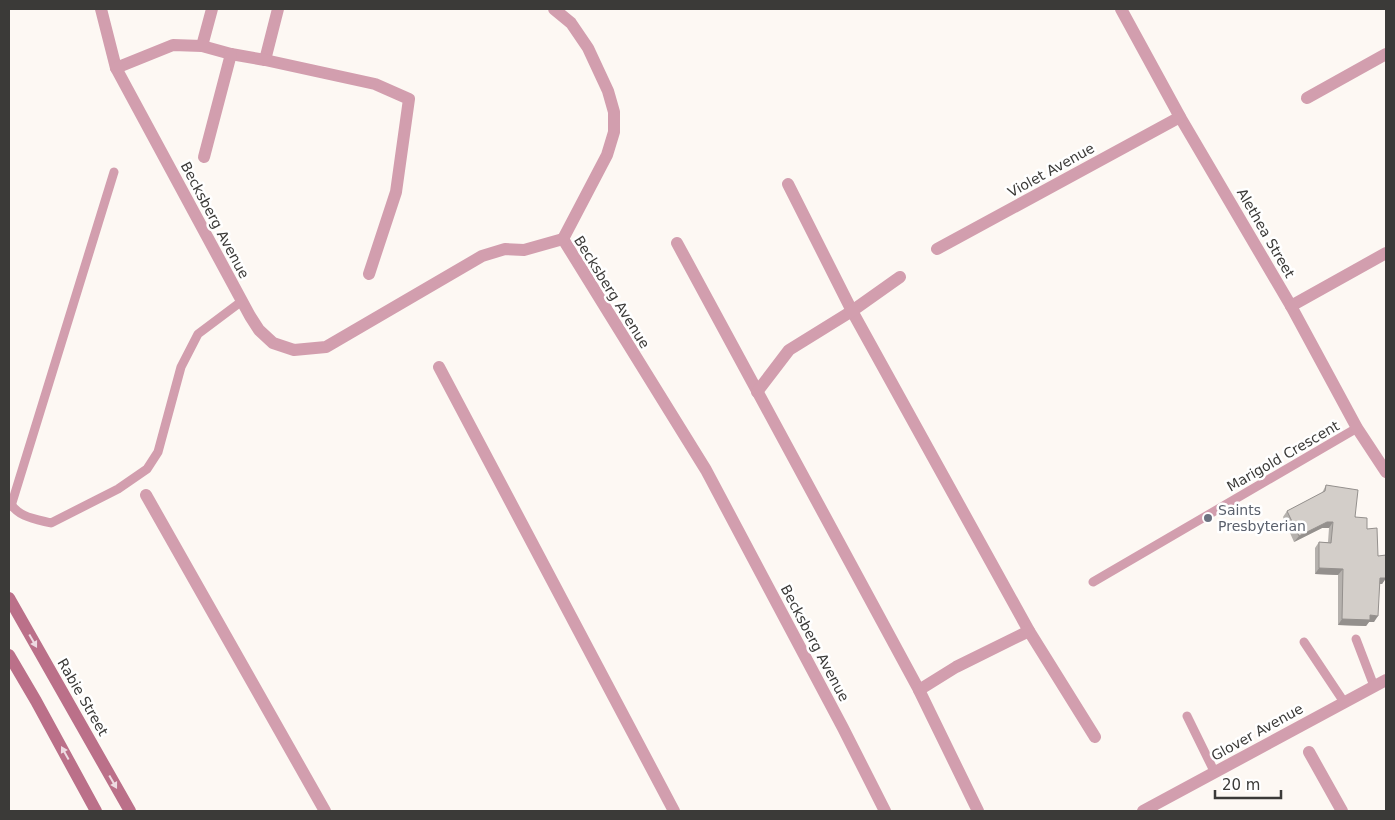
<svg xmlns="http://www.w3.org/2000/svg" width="1395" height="820" font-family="'DejaVu Sans',sans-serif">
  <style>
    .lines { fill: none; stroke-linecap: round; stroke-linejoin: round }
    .service { stroke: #d29eae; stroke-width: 9 }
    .minor { stroke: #d29eae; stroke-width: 12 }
    .secondary { stroke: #bb7089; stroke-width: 12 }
    .wall { fill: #b5b1ad }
    .shaded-wall { fill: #94908d }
    .building { fill: #d3cec9; stroke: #94908d }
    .oneway { fill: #eedbe2 }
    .worship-dot { fill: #6b7280; stroke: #fff; stroke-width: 2 }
    .labels { text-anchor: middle; stroke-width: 5; stroke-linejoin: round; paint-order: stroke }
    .street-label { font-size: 14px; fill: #3b3a38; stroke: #fff }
    .worship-label { font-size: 14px; fill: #5b616d; stroke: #fff; text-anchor: start }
  </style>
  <rect width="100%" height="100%" fill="#fdf8f3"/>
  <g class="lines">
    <g class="service">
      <path d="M9,501C17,517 35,519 51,523L118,489L147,469L158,452L181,367L198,334L242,301"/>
      <polyline points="11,506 114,172"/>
      <polyline points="1093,582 1357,428"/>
      <polyline points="1356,639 1374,686"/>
      <polyline points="1304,642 1344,702"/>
      <polyline points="1187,716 1215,773"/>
    </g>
    <g class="minor">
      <polyline points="101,9 116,68 250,316 259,330 273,343 294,350 326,347 482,256 505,249 524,250 563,239 706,470 843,728 885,811"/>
      <polyline points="554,9 571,23 588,48 608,91 614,112 614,132 607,155 563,239"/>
      <polyline points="1121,9 1180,117 1291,306 1357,428 1386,472"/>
      <polyline points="202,46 212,9"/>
      <polyline points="265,60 278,9"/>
      <polyline points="116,68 173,45 202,46 231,54 265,60 375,84 409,99 396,192 369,274"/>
      <polyline points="1307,98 1386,54"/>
      <polyline points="204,157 231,54"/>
      <polyline points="788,184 852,311 1029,631 1095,737"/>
      <polyline points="677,243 919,690 978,811"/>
      <polyline points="937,249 1180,117"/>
      <polyline points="1291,306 1386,253"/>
      <polyline points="439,367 674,811"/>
      <polyline points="757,392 789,350 852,311 900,277"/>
      <polyline points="146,495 325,811"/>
      <polyline points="919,690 956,667 1029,631"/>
      <polyline points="1309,752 1342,811"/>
      <polyline points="1143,811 1386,680"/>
    </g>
    <g class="secondary">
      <polyline points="9,598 130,811"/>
      <polyline points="9,655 36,701 96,811"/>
    </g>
  </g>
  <polygon class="wall" points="1326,485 1367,529 1378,556 1386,578 1382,584 1380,584 1374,622 1369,622 1366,626 1338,625 1338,575 1315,574 1315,548 1319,542 1328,542 1329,528 1322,528 1294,542 1283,517 1287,511 1322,493"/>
  <g class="shaded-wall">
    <polygon points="1327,522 1333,522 1329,528 1322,528 1294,542 1299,536"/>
    <polygon points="1319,568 1343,569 1338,575 1315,574"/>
    <polygon points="1380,578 1386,578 1382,584 1376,584"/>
    <polygon points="1370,615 1378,616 1374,622 1369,622 1366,626 1338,625 1342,619"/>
  </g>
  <polygon class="building" points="1326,485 1358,490 1355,517 1367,518 1367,529 1377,528 1378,556 1386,555 1386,578 1380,578 1378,616 1370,615 1370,620 1342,619 1343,569 1319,568 1319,542 1331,543 1333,522 1327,522 1299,536 1287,511 1325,491"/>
  <defs><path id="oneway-solid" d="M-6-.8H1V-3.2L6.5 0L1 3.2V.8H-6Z" transform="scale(1.25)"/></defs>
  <g class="oneway">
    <use href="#oneway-solid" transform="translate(33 641) rotate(60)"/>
    <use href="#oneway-solid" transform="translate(65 753) rotate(-119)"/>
    <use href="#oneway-solid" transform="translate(113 782) rotate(60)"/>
  </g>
  <circle class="worship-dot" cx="1208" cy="518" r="5"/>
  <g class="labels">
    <g class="street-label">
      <text transform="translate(1051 170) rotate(-29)" y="5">Violet Avenue</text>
      <text transform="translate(215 220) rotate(62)" y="5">Becksberg Avenue</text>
      <text transform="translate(1266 233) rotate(60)" y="5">Alethea Street</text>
      <text transform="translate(612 292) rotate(58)" y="5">Becksberg Avenue</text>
      <text transform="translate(1283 456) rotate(-30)" y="5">Marigold Crescent</text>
      <text transform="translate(815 643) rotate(62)" y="5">Becksberg Avenue</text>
      <text transform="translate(83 697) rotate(60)" y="5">Rabie Street</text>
      <text transform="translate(1257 732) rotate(-29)" y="5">Glover Avenue</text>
    </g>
    <g class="worship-label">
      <text x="1218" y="515">Saints<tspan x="1218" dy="16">Presbyterian</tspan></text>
    </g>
  </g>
  <rect width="1395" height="820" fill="none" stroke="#3b3a38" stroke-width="20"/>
  <path d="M1215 790v8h66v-8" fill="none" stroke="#3b3a38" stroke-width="2.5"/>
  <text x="1222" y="790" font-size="15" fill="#3b3a38" stroke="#ffffff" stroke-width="4" paint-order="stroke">20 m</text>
</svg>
